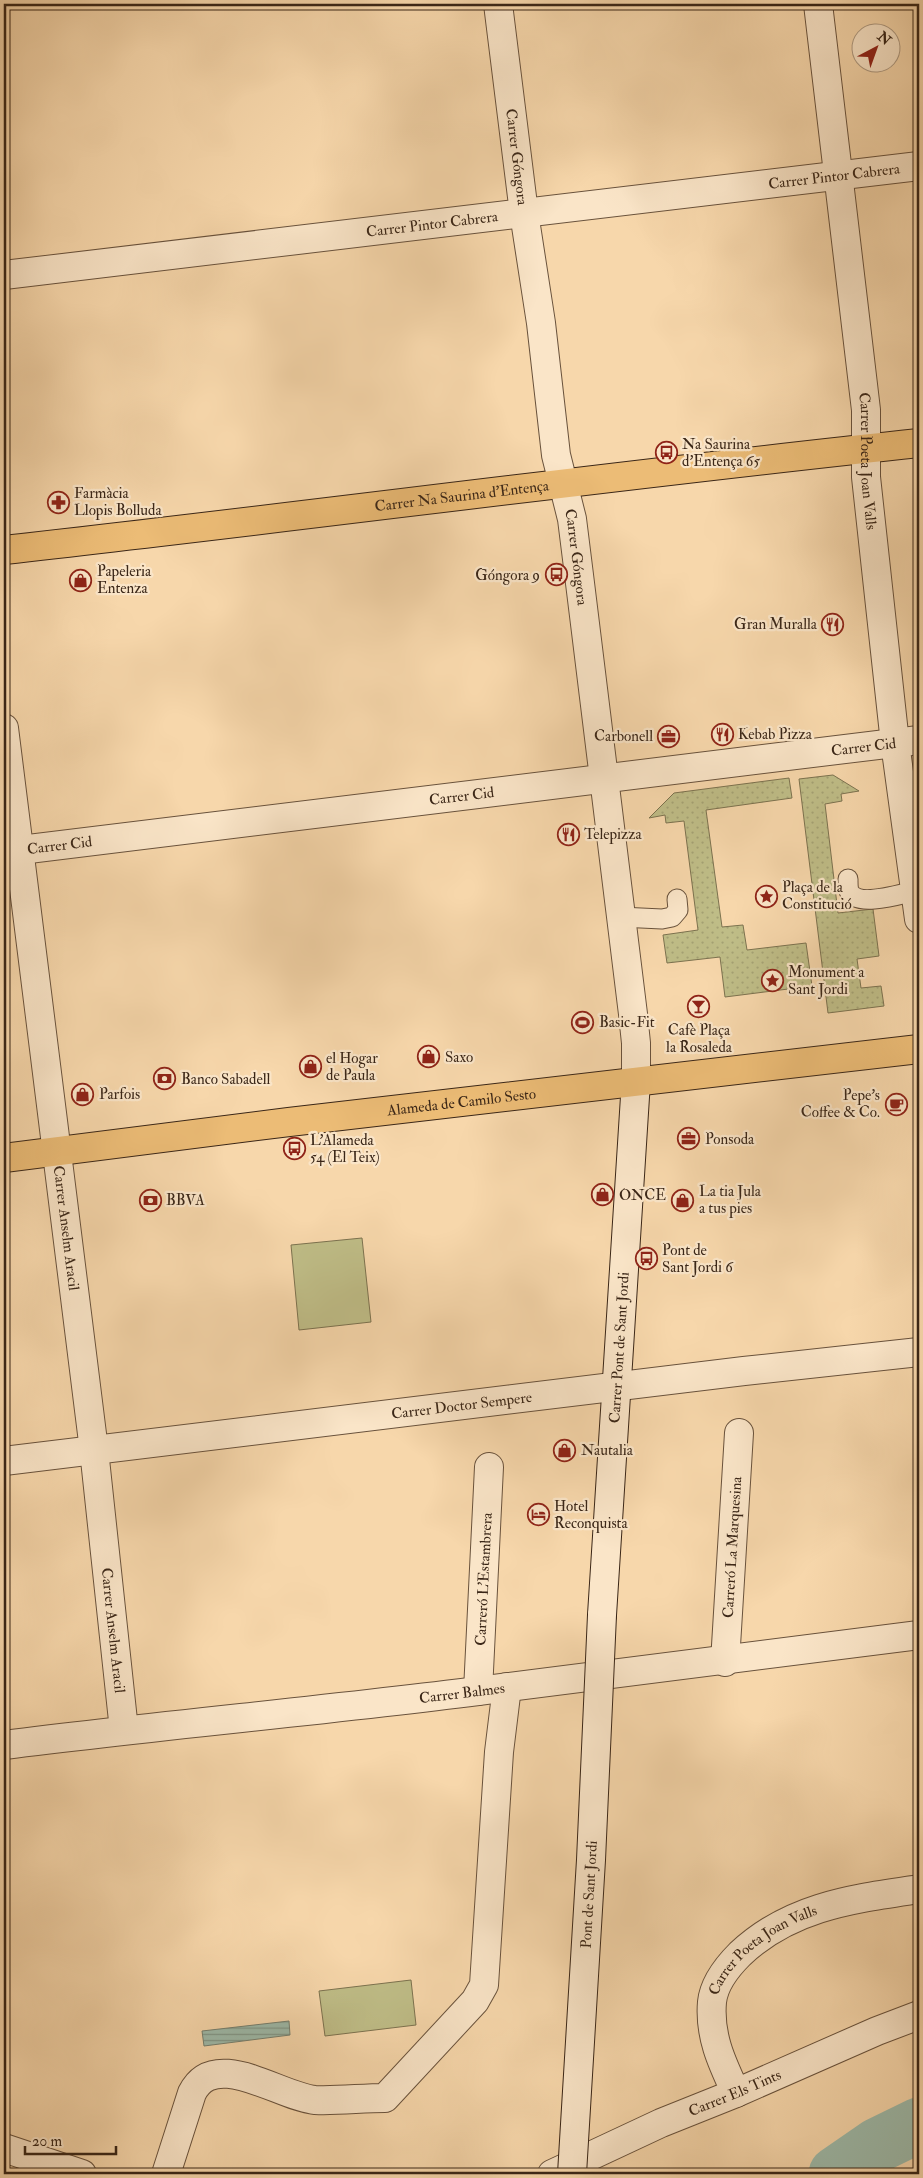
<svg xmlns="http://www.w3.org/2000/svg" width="923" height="2178" font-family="'IM FELL Double Pica',serif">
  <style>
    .park { fill: url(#park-dots); stroke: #7c724f }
    .pitch { fill: #bfbd87; stroke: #7c724f }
    .water { fill: url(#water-rules); stroke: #757f6f }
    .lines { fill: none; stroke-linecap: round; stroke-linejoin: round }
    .river { stroke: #9dbaaa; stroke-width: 55 }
    .service-casing { stroke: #69523c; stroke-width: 21 }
    .pedestrian-casing { stroke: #69523c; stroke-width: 30 }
    .minor-casing { stroke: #69523c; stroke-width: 30 }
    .secondary-casing { stroke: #3a2617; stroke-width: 30 }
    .primary-casing { stroke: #3a2617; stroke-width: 30 }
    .service { stroke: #fae5c8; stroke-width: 19 }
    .pedestrian { stroke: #fae5c8; stroke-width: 28 }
    .minor { stroke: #fae5c8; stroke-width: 28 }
    .secondary { stroke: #fae5c8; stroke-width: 28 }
    .primary { stroke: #ecbc76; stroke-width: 28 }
    .secondary-bridge-casing { stroke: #3a2617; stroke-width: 30; stroke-linecap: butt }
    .secondary-bridge { stroke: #fae5c8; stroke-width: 28 }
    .labels { text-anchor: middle; stroke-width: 4.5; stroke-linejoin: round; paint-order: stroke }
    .street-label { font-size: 15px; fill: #3a2617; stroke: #fae5c8 }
    .poi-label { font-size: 15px; fill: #3a2617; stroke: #fae5c8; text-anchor: start }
  </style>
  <defs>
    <pattern id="park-dots" width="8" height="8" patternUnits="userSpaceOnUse" patternTransform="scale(1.25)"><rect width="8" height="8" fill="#bfbd87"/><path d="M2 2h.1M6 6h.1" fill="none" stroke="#a5a274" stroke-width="1.8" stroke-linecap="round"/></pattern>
    <pattern id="water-rules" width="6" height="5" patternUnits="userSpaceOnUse" patternTransform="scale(1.25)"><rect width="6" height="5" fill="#9dbaaa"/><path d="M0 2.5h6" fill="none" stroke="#819789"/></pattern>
  </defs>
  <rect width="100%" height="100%" fill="#f7d7ab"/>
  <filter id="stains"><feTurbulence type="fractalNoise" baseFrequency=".004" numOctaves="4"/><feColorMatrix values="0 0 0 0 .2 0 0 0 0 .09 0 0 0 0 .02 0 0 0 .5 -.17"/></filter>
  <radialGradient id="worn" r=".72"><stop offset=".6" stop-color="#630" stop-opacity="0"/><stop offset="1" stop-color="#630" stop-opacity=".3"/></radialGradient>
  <g class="park">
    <polygon points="833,775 859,791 841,794 842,801 825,804 838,913 873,909 879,956 857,959 861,988 881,986 884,1006 828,1013 799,779"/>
    <polygon points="789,778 792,798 706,810 722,927 743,925 747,950 806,943 812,986 725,997 720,957 667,963 663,935 698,930 684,821 666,823 665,815 649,818 674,793"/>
  </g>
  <g class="pitch">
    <polygon points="362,1238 371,1322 299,1330 291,1245"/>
    <polygon points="411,1980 416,2025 325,2036 319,1991"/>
  </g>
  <polygon class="water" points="289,2021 290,2035 204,2046 202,2031"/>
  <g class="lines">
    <polyline class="river" points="836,2174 878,2145 919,2125"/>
    <defs>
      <g id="service">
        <path d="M848,879C848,882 848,888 849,891C857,908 901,894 915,891"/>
        <polyline points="620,917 662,919 672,917 678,910 677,899"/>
      </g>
      <path id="pedestrian" d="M166,2174L192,2093C215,2047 280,2097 315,2100C338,2101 362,2098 385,2098L475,2001L484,1985L499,1752L507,1687"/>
      <g id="minor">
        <path id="s1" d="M498,4L524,213L541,323L556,455L572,519L579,575L633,1014L636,1043V1081"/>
        <path id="s2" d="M818,4L866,410V477L895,743L919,919"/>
        <path id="s3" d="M4,275L919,166"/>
        <path id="s4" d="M4,728L94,1450L124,1730"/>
        <path id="s5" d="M4,852L919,740"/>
        <path id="s6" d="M4,1461L744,1371L919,1352"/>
        <path id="s7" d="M725,1662L739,1433"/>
        <path id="s8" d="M478,1691L489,1467"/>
        <path id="s9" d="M4,1745C162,1725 320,1711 478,1691C625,1673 772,1655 919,1635"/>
        <path id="s10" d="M736,2093C722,2063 709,2036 712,2002C714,1983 727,1967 740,1954C791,1906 853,1899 919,1889"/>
        <polyline points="4,2148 82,2174"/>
        <path id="s11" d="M552,2174L661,2123L736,2093L877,2031L919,2015"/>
      </g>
      <g id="secondary">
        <path id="s12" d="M602,1615L636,1081"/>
      </g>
      <g id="primary">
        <path id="s13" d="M4,550C309,516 614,475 919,443"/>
        <path id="s14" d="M4,1158L289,1122L919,1049"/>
      </g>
    </defs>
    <use href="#service" class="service-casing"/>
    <use href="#pedestrian" class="pedestrian-casing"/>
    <use href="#minor" class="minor-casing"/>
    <use href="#secondary" class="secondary-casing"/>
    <use href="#primary" class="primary-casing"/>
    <use href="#service" class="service"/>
    <use href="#pedestrian" class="pedestrian"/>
    <use href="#minor" class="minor"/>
    <use href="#secondary" class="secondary"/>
    <use href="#primary" class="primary"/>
    <defs>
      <g id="secondary-bridge">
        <path id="s15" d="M572,2174L591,1860L602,1615"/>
      </g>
    </defs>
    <use href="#secondary-bridge" class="secondary-bridge-casing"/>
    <use href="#secondary-bridge" class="secondary-bridge"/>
  </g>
  <defs>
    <symbol id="bus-ring" viewBox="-11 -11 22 22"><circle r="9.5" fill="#fae5c8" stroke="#8f2418" stroke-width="1.5"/><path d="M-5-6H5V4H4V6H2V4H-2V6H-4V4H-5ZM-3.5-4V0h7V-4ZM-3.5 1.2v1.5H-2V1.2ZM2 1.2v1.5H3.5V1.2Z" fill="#8f2418"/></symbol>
    <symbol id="pharmacy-ring" viewBox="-11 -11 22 22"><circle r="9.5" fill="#fae5c8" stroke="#8f2418" stroke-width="1.5"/><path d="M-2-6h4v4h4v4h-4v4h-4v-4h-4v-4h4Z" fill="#8f2418"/></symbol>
    <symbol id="shop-ring" viewBox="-11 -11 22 22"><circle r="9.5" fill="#fae5c8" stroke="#8f2418" stroke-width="1.5"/><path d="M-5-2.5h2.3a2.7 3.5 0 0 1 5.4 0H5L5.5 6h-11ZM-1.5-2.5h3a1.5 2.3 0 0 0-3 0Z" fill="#8f2418"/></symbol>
    <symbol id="restaurant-ring" viewBox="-11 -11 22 22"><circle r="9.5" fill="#fae5c8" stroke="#8f2418" stroke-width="1.5"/><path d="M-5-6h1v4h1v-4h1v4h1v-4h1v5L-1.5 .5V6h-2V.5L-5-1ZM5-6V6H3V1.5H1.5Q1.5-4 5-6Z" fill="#8f2418"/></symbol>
    <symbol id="office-ring" viewBox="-11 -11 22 22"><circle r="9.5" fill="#fae5c8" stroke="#8f2418" stroke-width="1.5"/><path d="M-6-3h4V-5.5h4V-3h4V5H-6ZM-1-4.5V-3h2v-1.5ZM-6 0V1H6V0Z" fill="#8f2418"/></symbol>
    <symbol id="sight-ring" viewBox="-11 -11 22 22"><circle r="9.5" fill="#fae5c8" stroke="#8f2418" stroke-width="1.5"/><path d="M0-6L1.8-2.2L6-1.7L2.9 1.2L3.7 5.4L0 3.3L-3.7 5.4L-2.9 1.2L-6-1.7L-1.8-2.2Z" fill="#8f2418"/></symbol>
    <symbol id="bar-ring" viewBox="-11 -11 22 22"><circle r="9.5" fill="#fae5c8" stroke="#8f2418" stroke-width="1.5"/><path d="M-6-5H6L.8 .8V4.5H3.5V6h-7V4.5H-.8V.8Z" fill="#8f2418"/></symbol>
    <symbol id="stadium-ring" viewBox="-11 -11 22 22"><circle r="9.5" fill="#fae5c8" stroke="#8f2418" stroke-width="1.5"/><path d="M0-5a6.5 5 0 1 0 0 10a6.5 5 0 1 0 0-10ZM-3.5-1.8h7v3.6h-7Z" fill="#8f2418"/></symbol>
    <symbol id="bank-ring" viewBox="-11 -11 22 22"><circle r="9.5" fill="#fae5c8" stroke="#8f2418" stroke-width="1.5"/><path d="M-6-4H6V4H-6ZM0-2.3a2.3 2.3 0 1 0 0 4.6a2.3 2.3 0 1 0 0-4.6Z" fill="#8f2418"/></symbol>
    <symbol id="cafe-ring" viewBox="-11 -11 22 22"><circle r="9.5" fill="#fae5c8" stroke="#8f2418" stroke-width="1.5"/><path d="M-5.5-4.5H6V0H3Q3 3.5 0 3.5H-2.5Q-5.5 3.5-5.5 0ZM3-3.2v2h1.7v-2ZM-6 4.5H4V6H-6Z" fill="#8f2418"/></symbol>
    <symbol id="hotel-ring" viewBox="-11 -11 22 22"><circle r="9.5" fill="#fae5c8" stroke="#8f2418" stroke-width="1.5"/><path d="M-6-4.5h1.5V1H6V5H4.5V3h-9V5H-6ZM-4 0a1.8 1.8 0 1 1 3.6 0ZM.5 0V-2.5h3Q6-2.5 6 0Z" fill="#8f2418"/></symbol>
  </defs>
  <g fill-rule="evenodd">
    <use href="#bus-ring" x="654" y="440" width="25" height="25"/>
    <use href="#pharmacy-ring" x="46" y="490" width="25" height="25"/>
    <use href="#bus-ring" x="544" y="562" width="25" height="25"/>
    <use href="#shop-ring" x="68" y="568" width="25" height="25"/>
    <use href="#restaurant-ring" x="820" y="612" width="25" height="25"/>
    <use href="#restaurant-ring" x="710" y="722" width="25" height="25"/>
    <use href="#office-ring" x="656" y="724" width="25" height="25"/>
    <use href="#restaurant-ring" x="556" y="822" width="25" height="25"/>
    <use href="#sight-ring" x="754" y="884" width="25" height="25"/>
    <use href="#sight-ring" x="760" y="968" width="25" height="25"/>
    <use href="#bar-ring" x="686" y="994" width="25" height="25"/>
    <use href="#stadium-ring" x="570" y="1010" width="25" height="25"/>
    <use href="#shop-ring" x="416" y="1044" width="25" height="25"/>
    <use href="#shop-ring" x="298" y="1054" width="25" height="25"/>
    <use href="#bank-ring" x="152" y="1066" width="25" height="25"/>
    <use href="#shop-ring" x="70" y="1082" width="25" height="25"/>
    <use href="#cafe-ring" x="884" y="1092" width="25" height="25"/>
    <use href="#office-ring" x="676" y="1126" width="25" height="25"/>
    <use href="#bus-ring" x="282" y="1136" width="25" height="25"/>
    <use href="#shop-ring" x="590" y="1182" width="25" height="25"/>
    <use href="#bank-ring" x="138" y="1188" width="25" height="25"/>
    <use href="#shop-ring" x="670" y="1188" width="25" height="25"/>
    <use href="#bus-ring" x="634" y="1246" width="25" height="25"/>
    <use href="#shop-ring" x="552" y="1438" width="25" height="25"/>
    <use href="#hotel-ring" x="526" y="1502" width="25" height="25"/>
  </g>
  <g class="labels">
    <g class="street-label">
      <text dy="5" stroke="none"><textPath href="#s1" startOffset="154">Carrer Góngora</textPath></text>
      <text dy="5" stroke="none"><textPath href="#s3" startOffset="836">Carrer Pintor Cabrera</textPath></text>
      <text dy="5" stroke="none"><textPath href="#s3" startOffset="431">Carrer Pintor Cabrera</textPath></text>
      <text dy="5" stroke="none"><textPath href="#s2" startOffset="460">Carrer Poeta Joan Valls</textPath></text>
      <text dy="5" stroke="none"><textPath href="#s13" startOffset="461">Carrer Na Saurina d'Entença</textPath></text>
      <text dy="5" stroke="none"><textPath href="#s1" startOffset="559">Carrer Góngora</textPath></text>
      <text dy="5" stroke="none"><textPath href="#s5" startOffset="866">Carrer Cid</textPath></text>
      <text dy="5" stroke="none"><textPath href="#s5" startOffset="461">Carrer Cid</textPath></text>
      <text dy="5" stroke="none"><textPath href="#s5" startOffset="56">Carrer Cid</textPath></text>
      <text dy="5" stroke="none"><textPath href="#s14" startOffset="461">Alameda de Camilo Sesto</textPath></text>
      <text dy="5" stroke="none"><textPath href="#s4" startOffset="504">Carrer Anselm Aracil</textPath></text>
      <text dy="5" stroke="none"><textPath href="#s12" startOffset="268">Carrer Pont de Sant Jordi</textPath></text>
      <text dy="5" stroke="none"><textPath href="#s6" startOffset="461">Carrer Doctor Sempere</textPath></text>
      <text dy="5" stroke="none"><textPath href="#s7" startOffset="115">Carreró La Marquesina</textPath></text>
      <text dy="5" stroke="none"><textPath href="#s8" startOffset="112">Carreró L'Estambrera</textPath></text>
      <text dy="5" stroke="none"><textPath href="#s4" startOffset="909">Carrer Anselm Aracil</textPath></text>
      <text dy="5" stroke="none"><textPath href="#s9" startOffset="461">Carrer Balmes</textPath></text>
      <text dy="5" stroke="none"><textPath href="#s15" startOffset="280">Pont de Sant Jordi</textPath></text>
      <text dy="5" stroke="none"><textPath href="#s10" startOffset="172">Carrer Poeta Joan Valls</textPath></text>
      <text dy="5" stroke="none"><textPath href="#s11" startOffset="200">Carrer Els Tints</textPath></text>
    </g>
    <g class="poi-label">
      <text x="682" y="449">Na Saurina<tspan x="682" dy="17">d’Entença 65</tspan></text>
      <text x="74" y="498">Farmàcia<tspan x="74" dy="17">Llopis Bolluda</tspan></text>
      <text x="97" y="576">Papeleria<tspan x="97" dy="17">Entenza</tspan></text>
      <text x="540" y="580" text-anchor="end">Góngora 9</text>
      <text x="817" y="629" text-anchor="end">Gran Muralla</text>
      <text x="738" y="739">Kebab Pizza</text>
      <text x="653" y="741" text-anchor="end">Carbonell</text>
      <text x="584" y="839">Telepizza</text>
      <text x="782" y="892">Plaça de la<tspan x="782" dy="17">Constitució</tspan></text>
      <text x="788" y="977">Monument a<tspan x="788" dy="17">Sant Jordi</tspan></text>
      <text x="599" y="1027">Basic-Fit</text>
      <text x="699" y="1035" text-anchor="middle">Cafè Plaça<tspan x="699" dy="17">la Rosaleda</tspan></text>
      <text x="445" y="1062">Saxo</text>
      <text x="326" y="1063">el Hogar<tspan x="326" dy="17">de Paula</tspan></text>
      <text x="181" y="1084">Banco Sabadell</text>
      <text x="99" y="1099">Parfois</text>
      <text x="880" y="1100" text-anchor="end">Pepe's<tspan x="880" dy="17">Coffee &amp; Co.</tspan></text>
      <text x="705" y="1144">Ponsoda</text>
      <text x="310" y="1145">L'Alameda<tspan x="310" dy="17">54 (El Teix)</tspan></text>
      <text x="699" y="1196">La tia Jula<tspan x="699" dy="17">a tus pies</tspan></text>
      <text x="619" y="1200">ONCE</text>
      <text x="166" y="1205">BBVA</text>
      <text x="662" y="1255">Pont de<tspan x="662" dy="17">Sant Jordi 6</tspan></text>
      <text x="581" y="1455">Nautalia</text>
      <text x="554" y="1511">Hotel<tspan x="554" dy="17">Reconquista</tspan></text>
    </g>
  </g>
  <rect width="923" height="2178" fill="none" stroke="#f7d7ab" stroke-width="20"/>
  <rect x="5" y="5" width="913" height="2168" fill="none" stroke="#3a2617" stroke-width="2.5"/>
  <rect x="10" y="10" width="903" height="2158" fill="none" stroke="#3a2617"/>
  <g transform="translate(876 48) rotate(41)"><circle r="24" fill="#fae5c8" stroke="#ad9981"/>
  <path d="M0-4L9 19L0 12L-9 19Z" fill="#8f2418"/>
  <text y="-8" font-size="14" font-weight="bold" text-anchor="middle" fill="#3a2617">N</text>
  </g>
  <path d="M25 2146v8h91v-8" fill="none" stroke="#3a2617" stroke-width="2.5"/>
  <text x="32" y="2146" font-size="15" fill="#3a2617" stroke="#fae5c8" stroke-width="4" paint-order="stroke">20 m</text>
  <rect width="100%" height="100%" filter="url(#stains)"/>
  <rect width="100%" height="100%" fill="url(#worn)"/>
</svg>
